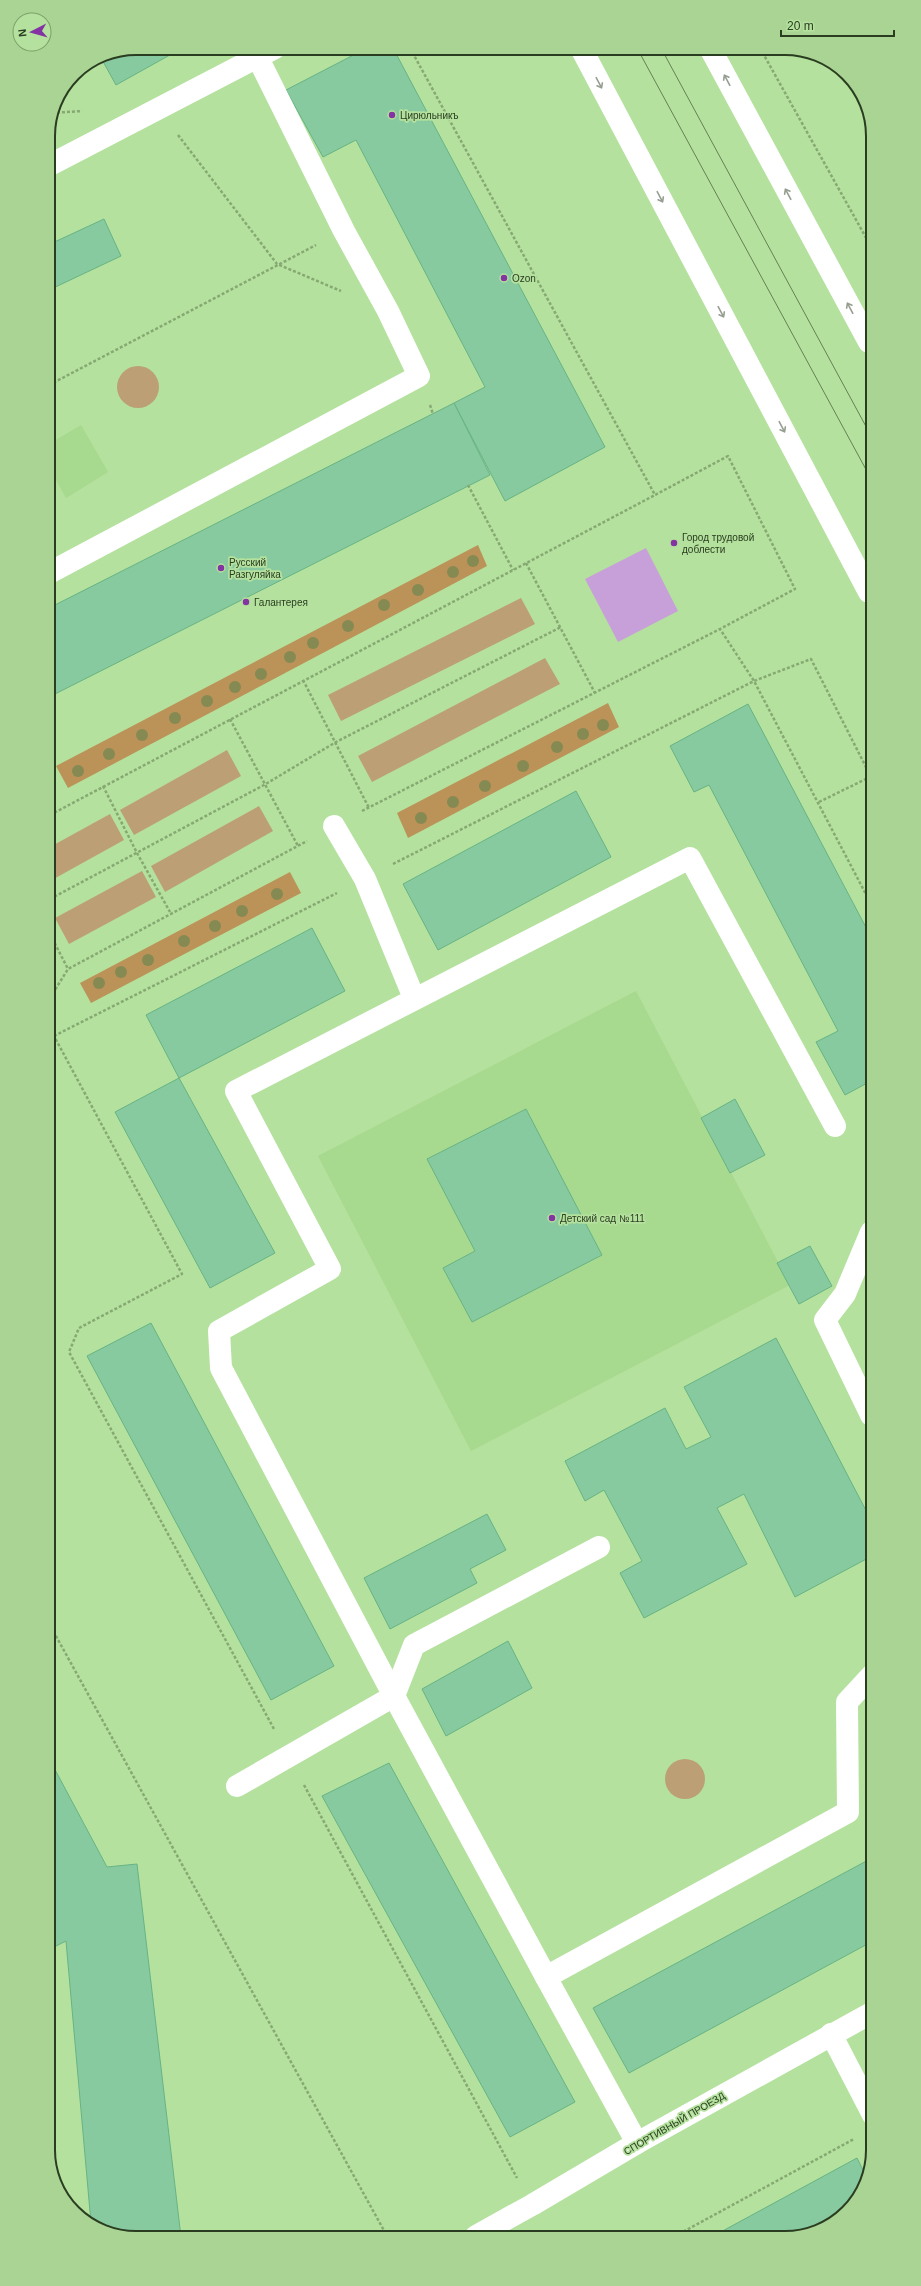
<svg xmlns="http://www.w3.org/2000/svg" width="921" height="2286" font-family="Arial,sans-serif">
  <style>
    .built { fill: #a7d98e }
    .green { fill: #bd9f75 }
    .forest { fill: #bb9257 }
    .water { fill: #c8a0d9 }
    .building { fill: #88caa0; stroke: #67b384 }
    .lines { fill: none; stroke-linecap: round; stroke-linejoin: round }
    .path { stroke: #86a973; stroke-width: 2.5; stroke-dasharray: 3 2; stroke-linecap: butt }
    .minor { stroke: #fff; stroke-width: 22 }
    .highway { stroke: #fff; stroke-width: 22 }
    .tram { stroke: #648154; stroke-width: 1 }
    .tree { fill: #858a52 }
    .oneway { stroke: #959e90 }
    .poi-dot { fill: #8433a2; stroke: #b4e19d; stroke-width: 1.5 }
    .labels { text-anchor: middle; stroke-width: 3.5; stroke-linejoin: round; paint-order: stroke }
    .poi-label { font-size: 10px; fill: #2b3d21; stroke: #b4e19d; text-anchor: start }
    .street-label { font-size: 10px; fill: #2b3d21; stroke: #b4e19d }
    .rim { fill: none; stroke: #2b3d21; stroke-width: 2 }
  </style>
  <rect width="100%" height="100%" fill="#b4e19d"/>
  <g class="built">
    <polygon points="81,425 108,472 66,498 49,467 49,444"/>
    <polygon points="636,991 790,1285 471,1451 318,1156"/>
  </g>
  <g class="green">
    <circle cx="138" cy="387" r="21"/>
    <polygon points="521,598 535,624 341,721 328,695"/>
    <polygon points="545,658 560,684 372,782 358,756"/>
    <polygon points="227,750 241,776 134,835 120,810"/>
    <polygon points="259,806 273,831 165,892 151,866"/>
    <polygon points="110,814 124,840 50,881 50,847"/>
    <polygon points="142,871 156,897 69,944 55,918"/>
    <circle cx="685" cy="1779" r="20"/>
  </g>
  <g class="forest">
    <polygon points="478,545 487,566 68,788 56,766"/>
    <polygon points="608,703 619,727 408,838 397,813"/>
    <polygon points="290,872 301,893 91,1003 80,983"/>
  </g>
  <polygon class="water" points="646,548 678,611 618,642 585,579"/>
  <g class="building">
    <polygon points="136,48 176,48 177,51 116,85 100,56"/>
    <polygon points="367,48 393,48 605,447 505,501 454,403 485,387 356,140 323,157 286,90"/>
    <polygon points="104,219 121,256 49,290 48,245"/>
    <polygon points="454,403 490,475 49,697 49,608"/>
    <polygon points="748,704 870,935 871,1081 845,1095 816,1042 838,1031 709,785 694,792 670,746"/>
    <polygon points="576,791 611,857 438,950 403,884"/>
    <polygon points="312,928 345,991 179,1078 146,1015"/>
    <polygon points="179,1078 275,1253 210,1288 115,1112"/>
    <polygon points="735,1099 765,1155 730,1173 701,1118"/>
    <polygon points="526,1109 602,1255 472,1322 443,1268 475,1251 427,1159"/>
    <polygon points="810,1246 832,1286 799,1304 777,1263"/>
    <polygon points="151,1323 334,1666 271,1700 87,1356"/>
    <polygon points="776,1338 872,1522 872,1556 795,1597 744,1494 717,1508 747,1564 644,1618 620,1573 642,1561 604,1490 585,1501 565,1461 665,1408 686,1449 711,1437 684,1387"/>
    <polygon points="487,1514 506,1550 470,1569 477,1583 390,1629 364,1578"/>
    <polygon points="508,1641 532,1688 446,1736 422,1689"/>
    <polygon points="389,1763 575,2102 510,2137 322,1796"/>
    <polygon points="52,1764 107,1867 137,1864 181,2237 130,2238 91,2223 66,1941 52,1948"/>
    <polygon points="872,1858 873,1941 629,2073 593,2008"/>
    <polygon points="857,2158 865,2174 855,2203 813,2233 717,2234"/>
  </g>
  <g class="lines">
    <g class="path">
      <polyline points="410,48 655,495 728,456 795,589 720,629 754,681 870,902"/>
      <polyline points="760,48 869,243"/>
      <polyline points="52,113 82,111"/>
      <polyline points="178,135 277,264 341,291"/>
      <polyline points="49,385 316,245"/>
      <polyline points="430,405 433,414"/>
      <polyline points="468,485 513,570"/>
      <polyline points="526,563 595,693"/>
      <polyline points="303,680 369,808"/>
      <polyline points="230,719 298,846"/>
      <polyline points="103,786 137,853 170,912"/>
      <polyline points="819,802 870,777"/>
      <polyline points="362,811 720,629"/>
      <polyline points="50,815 655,495"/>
      <polyline points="393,864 754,681 811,659 870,775"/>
      <polyline points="50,899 264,785 336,742 561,627"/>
      <polyline points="50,934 68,969"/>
      <polyline points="50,998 68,969 307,841"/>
      <polyline points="50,1020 54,1036 182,1274 79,1328 69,1352 274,1729"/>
      <polyline points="54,1036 337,893"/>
      <polyline points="51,1627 387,2236"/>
      <polyline points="304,1785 517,2178"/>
      <polyline points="679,2234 854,2139"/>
    </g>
    <g class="minor">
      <polyline points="48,166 275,48"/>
      <polyline points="49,573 419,376 388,311 344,231 253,48"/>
      <polyline points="334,826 365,879 414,998"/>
      <polyline points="871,1232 845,1294 825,1320 871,1415"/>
      <polyline points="599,1547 414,1645 394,1696 546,1977 848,1812 847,1702 872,1675"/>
      <polyline points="237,1786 394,1696 221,1368 219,1331 330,1269 236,1091 690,858 835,1126"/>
      <polyline points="546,1977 637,2143"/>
      <polyline points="831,2034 873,2115"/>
      <polyline points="476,2236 532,2205 637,2143 873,2012"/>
    </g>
    <g class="highway">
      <polyline points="581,48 869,592"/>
      <polyline points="710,48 869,342"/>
    </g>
    <g class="tram">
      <polyline points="637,48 869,475"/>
      <polyline points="661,48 869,432"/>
    </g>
  </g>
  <g class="tree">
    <circle cx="473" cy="561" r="6"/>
    <circle cx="453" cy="572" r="6"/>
    <circle cx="418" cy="590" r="6"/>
    <circle cx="384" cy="605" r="6"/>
    <circle cx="348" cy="626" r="6"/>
    <circle cx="313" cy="643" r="6"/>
    <circle cx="290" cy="657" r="6"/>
    <circle cx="261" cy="674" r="6"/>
    <circle cx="235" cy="687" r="6"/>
    <circle cx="207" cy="701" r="6"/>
    <circle cx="175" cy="718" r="6"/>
    <circle cx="603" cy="725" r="6"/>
    <circle cx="583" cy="734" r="6"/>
    <circle cx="142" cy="735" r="6"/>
    <circle cx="557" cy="747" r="6"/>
    <circle cx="109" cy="754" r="6"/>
    <circle cx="523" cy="766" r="6"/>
    <circle cx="78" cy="771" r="6"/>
    <circle cx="485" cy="786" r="6"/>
    <circle cx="453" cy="802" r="6"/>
    <circle cx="421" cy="818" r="6"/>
    <circle cx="277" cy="894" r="6"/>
    <circle cx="242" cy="911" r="6"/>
    <circle cx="215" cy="926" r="6"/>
    <circle cx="184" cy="941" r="6"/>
    <circle cx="148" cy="960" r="6"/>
    <circle cx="121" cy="972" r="6"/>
    <circle cx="99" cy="983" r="6"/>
  </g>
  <defs><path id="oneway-shaft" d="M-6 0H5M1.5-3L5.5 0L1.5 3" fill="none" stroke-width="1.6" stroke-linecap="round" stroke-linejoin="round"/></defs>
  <g class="oneway">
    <use href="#oneway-shaft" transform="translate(727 80) rotate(-118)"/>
    <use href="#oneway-shaft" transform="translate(599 83) rotate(62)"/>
    <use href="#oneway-shaft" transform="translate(788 194) rotate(-118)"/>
    <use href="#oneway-shaft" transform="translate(660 197) rotate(62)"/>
    <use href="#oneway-shaft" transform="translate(850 308) rotate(-118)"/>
    <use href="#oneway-shaft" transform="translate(721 312) rotate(62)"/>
    <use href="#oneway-shaft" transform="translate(782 427) rotate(62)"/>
  </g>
  <g class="poi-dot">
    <circle cx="392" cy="115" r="4"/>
    <circle cx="504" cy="278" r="4"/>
    <circle cx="674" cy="543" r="4"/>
    <circle cx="221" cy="568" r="4"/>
    <circle cx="246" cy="602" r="4"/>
    <circle cx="552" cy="1218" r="4"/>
  </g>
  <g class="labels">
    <g class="poi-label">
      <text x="400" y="119">Цирюльникъ</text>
      <text x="512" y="282">Ozon</text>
      <text x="682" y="541">Город трудовой<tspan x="682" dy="12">доблести</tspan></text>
      <text x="229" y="566">Русский<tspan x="229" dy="12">Разгуляйка</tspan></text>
      <text x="254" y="606">Галантерея</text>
      <text x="560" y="1222">Детский сад №111</text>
    </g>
    <g class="street-label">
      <text transform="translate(674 2123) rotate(-30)" y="4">СПОРТИВНЫЙ ПРОЕЗД</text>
    </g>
  </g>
  <path d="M0 0H921V2286H0ZM136 55H785A81 81 0 0 1 866 136V2150A81 81 0 0 1 785 2231H136A81 81 0 0 1 55 2150V136A81 81 0 0 1 136 55Z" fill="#a9d493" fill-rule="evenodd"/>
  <path class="rim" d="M136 55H785A81 81 0 0 1 866 136V2150A81 81 0 0 1 785 2231H136A81 81 0 0 1 55 2150V136A81 81 0 0 1 136 55Z"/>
  <g transform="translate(32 32) rotate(264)"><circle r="19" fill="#b4e19d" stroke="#7d9f6b"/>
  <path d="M0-3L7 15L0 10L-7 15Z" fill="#8433a2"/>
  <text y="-6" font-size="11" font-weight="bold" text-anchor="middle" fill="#2b3d21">N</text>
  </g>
  <path d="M781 30v6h113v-6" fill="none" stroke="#2b3d21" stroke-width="2"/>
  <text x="787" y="30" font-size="12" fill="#2b3d21" stroke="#b4e19d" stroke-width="3" paint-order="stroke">20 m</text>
</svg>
